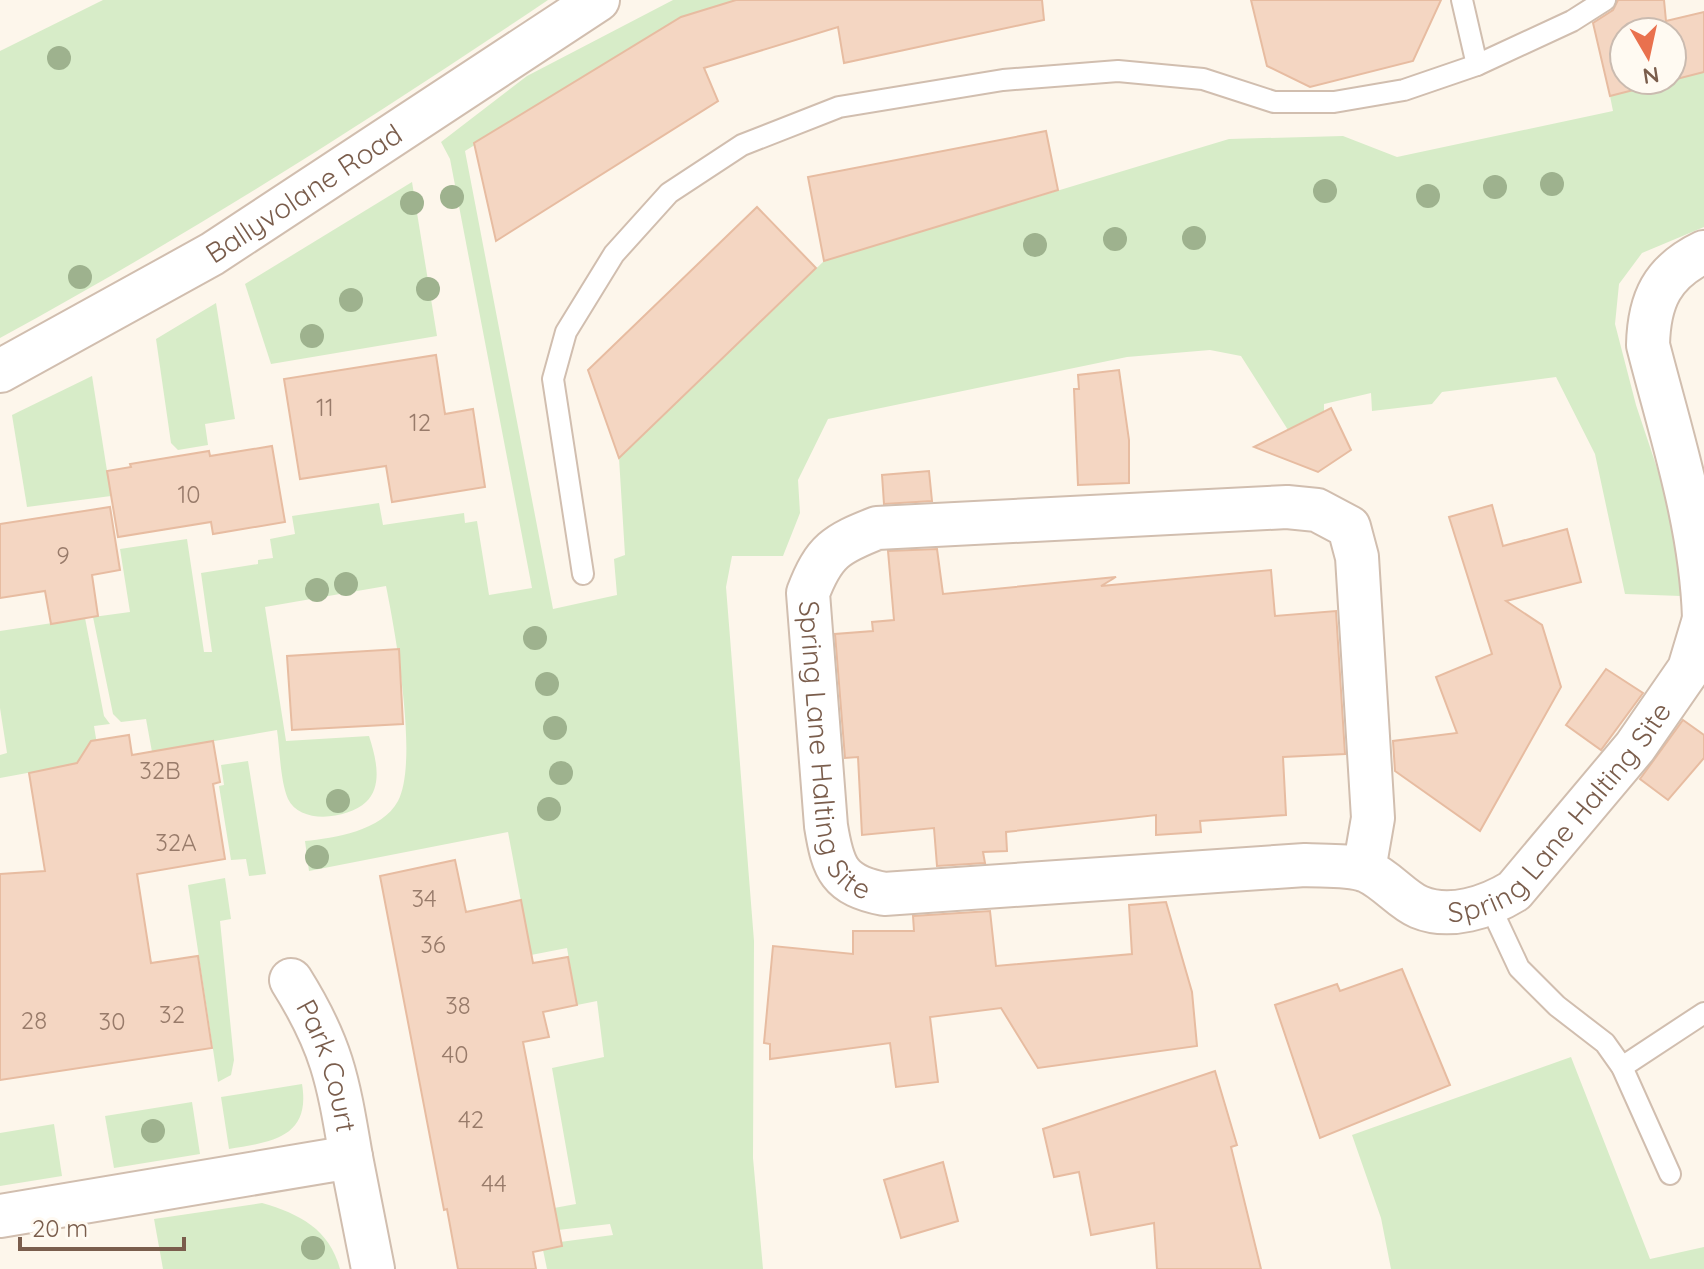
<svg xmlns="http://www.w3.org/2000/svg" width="1704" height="1269" font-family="Quicksand,sans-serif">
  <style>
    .green { fill: #d7ecc8 }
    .building { fill: #f4d6c2; stroke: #e7bca1; stroke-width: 2; fill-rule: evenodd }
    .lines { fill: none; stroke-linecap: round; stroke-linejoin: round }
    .service-casing { stroke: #d1beaf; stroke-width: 24 }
    .minor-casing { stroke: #d1beaf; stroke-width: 46 }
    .service { stroke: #fff; stroke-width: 20 }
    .minor { stroke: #fff; stroke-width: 42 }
    .tree { fill: #9eb28e }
    .labels { text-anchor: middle; stroke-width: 8; stroke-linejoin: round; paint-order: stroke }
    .number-label { font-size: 24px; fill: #987b6a }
    .street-label { font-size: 28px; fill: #7a5d4c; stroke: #fffaf2 }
  </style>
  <rect width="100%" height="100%" fill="#fdf6eb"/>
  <g class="green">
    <path d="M103,0H548C370,120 189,235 0,338V51Z"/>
    <path d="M673,0H736L683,17L465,151L553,609L617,595L614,559L625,555L619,458L824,261L1229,139L1343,136L1397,157L1613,111L1610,96L1704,72V227L1642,253L1619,284L1615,324L1636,405L1670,507L1683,582L1681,596L1625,594L1595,454L1556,377L1442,392L1432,404L1372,411L1371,393L1324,404V412L1288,430L1241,356L1210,350L1127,357L828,419L798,480L800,513L783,556H732L726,587L754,941L753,1158L763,1269H547L543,1250L560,1247V1242L613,1235L610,1224L558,1230L554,1208L576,1204L552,1068L604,1057L597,1001L577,1005L567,948L531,955L508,832L309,871L305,841C334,838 382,831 398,801C419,761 395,631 386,586L265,607L286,741L369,736C375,755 384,785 366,802C348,819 300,825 288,799C280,780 280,750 277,730L152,752L146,719L121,722L113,714L93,617L130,612L120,549L187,539L204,652H212L201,573L258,564V560L273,558L270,539L295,534L292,516L379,503L383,525L464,513L465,523L477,521L489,595L532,588L450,159L441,142L527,76Z"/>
    <polygon points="412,182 437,336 271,364 245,284"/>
    <polygon points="216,303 235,419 205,424 208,445 178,450 171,443 156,339"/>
    <polygon points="92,376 111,496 27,507 12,415"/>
    <polygon points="85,618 104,716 110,724 94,726 106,800 76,764 0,778 0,755 7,753 0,708 0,631"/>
    <polygon points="248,761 266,874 249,876 246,859 231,860 219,786 224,785 221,765"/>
    <polygon points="225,878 231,919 220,921 234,1060 231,1075 218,1082 188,885"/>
    <polygon points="1571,1057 1650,1259 1704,1247 1704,1269 1391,1269 1381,1218 1352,1135"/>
    <path d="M302,1084C311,1138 271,1142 229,1149L221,1097Z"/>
    <polygon points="192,1102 200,1154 114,1168 105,1116"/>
    <polygon points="54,1124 62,1176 0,1186 0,1133"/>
    <path d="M262,1203C300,1214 329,1229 340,1269H163L154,1219Z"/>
  </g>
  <g class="building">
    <polygon points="736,0 1042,0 1044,20 844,63 838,27 704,68 718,101 496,241 474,143 681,17"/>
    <polygon points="1251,0 1441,0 1413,61 1310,87 1267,66"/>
    <path d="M1618,0H1664L1666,21L1704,12V72L1610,96L1593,23L1613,10ZM1624,32H1672V80H1624Z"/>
    <polygon points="1046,131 1058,190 824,261 808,177"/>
    <polygon points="757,207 816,268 619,458 588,370"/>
    <polygon points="436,355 445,414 473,409 485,487 392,502 386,466 300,479 284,379"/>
    <polygon points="1119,370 1129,440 1129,483 1078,485 1074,389 1079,389 1078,375"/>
    <polygon points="1331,408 1351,450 1318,472 1254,447"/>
    <polygon points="272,446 285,522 213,534 211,522 118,537 107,471 131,467 130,464 209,451 210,456"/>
    <polygon points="929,471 932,501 884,504 882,475"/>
    <polygon points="1492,505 1503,546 1567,529 1581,582 1506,601 1542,625 1561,687 1480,831 1395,771 1393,741 1457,733 1436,677 1492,654 1449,517"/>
    <polygon points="110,507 120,570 92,575 98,616 51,624 45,591 0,598 0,524"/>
    <polygon points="937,549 943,594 1116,577 1101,586 1271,570 1275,616 1336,611 1345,754 1283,757 1286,815 1200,821 1201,832 1156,835 1156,815 1006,832 1007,851 983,852 985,863 937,866 934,828 862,835 858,757 845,758 835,634 873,631 872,622 894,620 888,551"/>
    <polygon points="399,649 403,724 292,730 287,656"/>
    <polygon points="1606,669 1643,693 1601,750 1566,725"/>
    <polygon points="1683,720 1704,735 1704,758 1668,800 1640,779"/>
    <polygon points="129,735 132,755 213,741 220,782 213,784 225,859 137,874 151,963 198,956 212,1048 0,1080 0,874 45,871 29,773 77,763 91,741"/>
    <polygon points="455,860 466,912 521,900 533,963 568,957 577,1005 543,1012 549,1037 523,1042 562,1246 533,1252 536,1269 458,1269 447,1209 444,1210 380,876"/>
    <polygon points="1166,902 1192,992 1197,1046 1038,1068 1001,1008 930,1017 938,1082 896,1087 890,1043 770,1059 770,1044 764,1043 773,946 853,954 853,931 914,931 913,916 990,911 996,966 1132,954 1129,905"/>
    <polygon points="1402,969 1450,1085 1320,1138 1275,1005 1337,984 1340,991"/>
    <polygon points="1215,1071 1237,1145 1231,1147 1261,1269 1157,1269 1154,1223 1091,1235 1079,1172 1054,1177 1043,1129"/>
    <polygon points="943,1162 958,1221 901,1238 884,1180"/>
  </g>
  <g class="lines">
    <defs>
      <g id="service">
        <polyline points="1462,0 1477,65"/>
        <polyline points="583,574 553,379 566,332 614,254 669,193 742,145 839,107 1003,80 1118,71 1203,79 1274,102 1334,102 1404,90 1477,65 1572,21 1605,0"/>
        <polyline points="1490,906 1519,968 1557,1006 1605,1043 1622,1067 1670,1174"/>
        <polyline points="1622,1067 1704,1013"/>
      </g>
      <g id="minor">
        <path d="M1704,252C1662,272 1649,300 1648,345C1671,435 1701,524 1704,618"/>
        <path id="s1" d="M0,371L212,254L598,0"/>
        <path id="s2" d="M1364,870L1373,818L1357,557L1349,527L1317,510L1287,507L877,528C836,544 824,551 808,593L826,826C833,869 839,885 884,894L1305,865C1324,866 1350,864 1367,871C1387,880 1402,900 1419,907C1450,920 1488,907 1514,891L1635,747L1689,669L1704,619"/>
        <path id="s3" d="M291,980C333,1047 338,1081 351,1157"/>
        <polyline points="0,1216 351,1157 373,1269"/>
      </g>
    </defs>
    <use href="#service" class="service-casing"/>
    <use href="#minor" class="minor-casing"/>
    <use href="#service" class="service"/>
    <use href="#minor" class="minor"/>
  </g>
  <g class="tree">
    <circle cx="59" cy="58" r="12"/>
    <circle cx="1552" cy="184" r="12"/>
    <circle cx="1495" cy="187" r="12"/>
    <circle cx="1325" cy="191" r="12"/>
    <circle cx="1428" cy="196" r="12"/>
    <circle cx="452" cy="197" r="12"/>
    <circle cx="412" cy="203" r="12"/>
    <circle cx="1194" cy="238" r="12"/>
    <circle cx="1115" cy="239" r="12"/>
    <circle cx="1035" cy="245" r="12"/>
    <circle cx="80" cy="277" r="12"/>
    <circle cx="428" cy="289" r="12"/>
    <circle cx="351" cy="300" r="12"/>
    <circle cx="312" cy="336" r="12"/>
    <circle cx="346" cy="584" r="12"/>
    <circle cx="317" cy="590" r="12"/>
    <circle cx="535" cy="638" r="12"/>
    <circle cx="547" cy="684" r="12"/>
    <circle cx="555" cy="728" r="12"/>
    <circle cx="561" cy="773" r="12"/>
    <circle cx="338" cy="801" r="12"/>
    <circle cx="549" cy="809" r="12"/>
    <circle cx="317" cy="857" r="12"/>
    <circle cx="153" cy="1131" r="12"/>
    <circle cx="313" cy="1248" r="12"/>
  </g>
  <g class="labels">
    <g class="number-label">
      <text x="325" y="416">11</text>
      <text x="420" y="431">12</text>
      <text x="189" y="503">10</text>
      <text x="63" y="564">9</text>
      <text x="160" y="779">32B</text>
      <text x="176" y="851">32A</text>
      <text x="424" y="907">34</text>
      <text x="433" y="953">36</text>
      <text x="458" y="1014">38</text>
      <text x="172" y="1023">32</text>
      <text x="34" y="1029">28</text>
      <text x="112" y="1030">30</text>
      <text x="455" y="1063">40</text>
      <text x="471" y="1128">42</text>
      <text x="494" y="1192">44</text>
    </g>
    <g class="street-label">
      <text dy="10" stroke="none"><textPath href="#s1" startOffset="352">Ballyvolane Road</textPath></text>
      <text dy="10" stroke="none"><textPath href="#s2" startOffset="1084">Spring Lane Halting Site</textPath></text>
      <text dy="10" stroke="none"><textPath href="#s2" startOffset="1986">Spring Lane Halting Site</textPath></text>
      <text dy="10" stroke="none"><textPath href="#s3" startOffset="94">Park Court</textPath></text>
    </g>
  </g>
  <g transform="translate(1648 56) rotate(171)"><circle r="38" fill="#fffaf2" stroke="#cabbb0" stroke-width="2"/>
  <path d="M0-6L14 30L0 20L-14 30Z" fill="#e9714e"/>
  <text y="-12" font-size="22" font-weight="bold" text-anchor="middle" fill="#7a5d4c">N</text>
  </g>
  <path d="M20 1237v12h164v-12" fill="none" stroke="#7a5d4c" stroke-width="4"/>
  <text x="32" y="1237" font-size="24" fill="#7a5d4c" stroke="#fffaf2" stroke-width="6" paint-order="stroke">20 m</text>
</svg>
